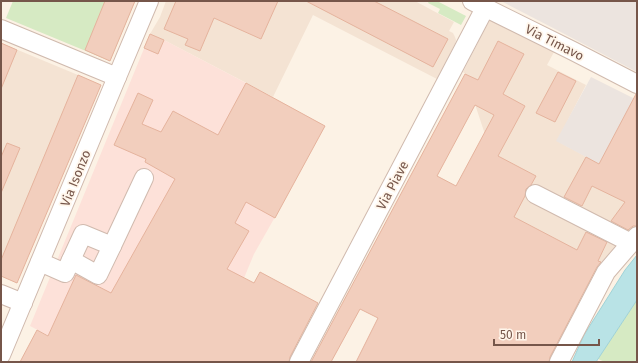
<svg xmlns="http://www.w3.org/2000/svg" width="638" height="363" font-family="'Fira Sans',sans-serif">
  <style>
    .residential { fill: #f4e3d3 }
    .commercial { fill: #fde1d9 }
    .industrial { fill: #ece4df }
    .green { fill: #d6eac3 }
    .water { fill: #b9e3e6; stroke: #9fd3d8 }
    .building { fill: #f2cebd; stroke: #e5b39d; fill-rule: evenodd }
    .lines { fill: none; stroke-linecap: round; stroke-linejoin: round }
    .minor-casing { stroke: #d0baae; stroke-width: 20 }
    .minor { stroke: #fff; stroke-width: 18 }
    .labels { text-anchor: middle; stroke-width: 3.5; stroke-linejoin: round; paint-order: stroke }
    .street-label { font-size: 13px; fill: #76564a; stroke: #fff6eb }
  </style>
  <rect width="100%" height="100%" fill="#fcf2e5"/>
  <g class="residential">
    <polygon points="166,1 415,1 454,22 449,31 453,33 455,37 456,40 455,44 437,79 313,15 273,97 164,40 150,34 160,17"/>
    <polygon points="490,19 554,52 547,65 586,85 557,141 637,184 637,226 632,233 604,263 582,253 512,216 465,74 463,72"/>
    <polygon points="1,43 78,75 17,283 1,276"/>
  </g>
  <polygon class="commercial" points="150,34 164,40 246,83 325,126 275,217 254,254 244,278 99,362 30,326"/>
  <g class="industrial">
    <polygon points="501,1 637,1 637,72 555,29"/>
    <polygon points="591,77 637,100 637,184 556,141"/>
  </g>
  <g class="green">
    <polygon points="13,1 135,1 110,61 6,18"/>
    <polygon points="429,1 437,1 466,16 461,25 438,13 440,9 428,3"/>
    <polygon points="637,300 637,362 605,362 598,359"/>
  </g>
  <polygon class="water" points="637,255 637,300 596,362 572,362 584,335 625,270"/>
  <g class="building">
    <polygon points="105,1 135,1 110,61 85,50"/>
    <polygon points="176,1 278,1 261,39 214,18 200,51 185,45 188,39 164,29"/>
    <polygon points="306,1 374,1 448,39 433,67"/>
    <polygon points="150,34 164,40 158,54 144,48"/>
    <path d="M498,41L524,54L503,94L525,106L498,156L536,176L531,185L526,189L525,196L514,217L577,250L586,232L607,242L598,261L601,262L597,267L550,357L549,362H356L378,318L360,309L331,362H311L465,74L478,80ZM475,105L494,115L456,186L437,176Z"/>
    <polygon points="1,43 17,50 1,89"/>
    <polygon points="558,72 576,81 555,122 536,113"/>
    <polygon points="78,75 101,85 17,283 1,276 1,260"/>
    <polygon points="246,83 325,126 275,218 246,202 235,223 249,231 227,269 254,283 260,272 318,303 290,357 289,362 20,362 37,330 48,336 76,275 111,293 175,179 145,162 146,159 114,145 138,93 153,100 142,124 161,132 173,111 218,135"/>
    <polygon points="636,94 637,226 633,226 628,230 611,221 625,202 592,186 582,206 564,197 586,157 599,164"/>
    <polygon points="7,143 20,148 1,193 1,157"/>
  </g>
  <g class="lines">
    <defs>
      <g id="minor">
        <polyline points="472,1 573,51 637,84"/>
        <polyline points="1,29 117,77"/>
        <polyline points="535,194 631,243"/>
        <polyline points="71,260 98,275 112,246"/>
        <polyline points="40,262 65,273 83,234 112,246 144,178"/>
        <polyline points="1,294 23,303"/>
        <polyline points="1,355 117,77 149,1"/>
        <polyline points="299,362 485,8"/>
        <polyline points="559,362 606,272 637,236"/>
      </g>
    </defs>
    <use href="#minor" class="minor-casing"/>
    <use href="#minor" class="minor"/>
  </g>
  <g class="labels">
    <g class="street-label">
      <text transform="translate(555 42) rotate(27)" y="5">Via Timavo</text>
      <text transform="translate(75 178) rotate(-68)" y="5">Via Isonzo</text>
      <text transform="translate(392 185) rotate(-62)" y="5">Via Piave</text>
    </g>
  </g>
  <rect width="638" height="363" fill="none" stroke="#76564a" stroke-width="4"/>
  <path d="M494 339v6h105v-6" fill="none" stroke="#76564a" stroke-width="2"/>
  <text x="500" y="339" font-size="12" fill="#76564a" stroke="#fff6eb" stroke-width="3" paint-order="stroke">50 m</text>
</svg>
